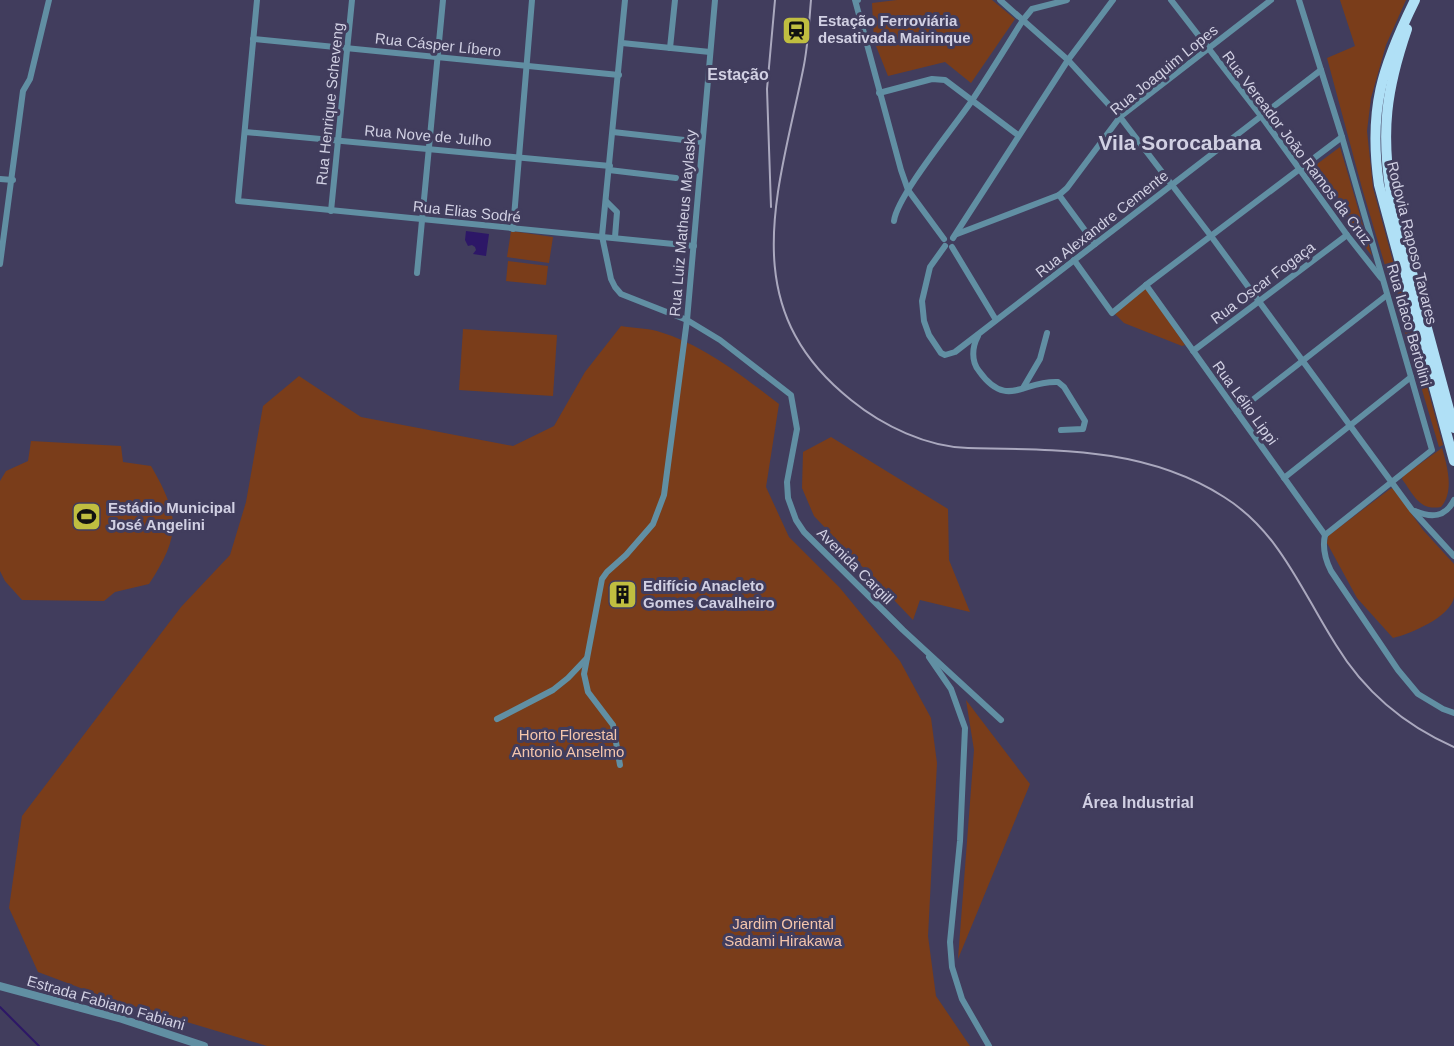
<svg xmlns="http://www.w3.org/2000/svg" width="1454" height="1046" font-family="Arial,sans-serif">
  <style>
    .green { fill: #7a3d1a }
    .water { fill: #2d1767 }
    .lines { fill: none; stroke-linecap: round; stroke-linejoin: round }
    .stream { stroke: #2d1767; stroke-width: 2 }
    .minor { stroke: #618fa3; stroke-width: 6 }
    .tertiary { stroke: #618fa3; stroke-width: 8 }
    .trunk { stroke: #b0e0f6; stroke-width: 10 }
    .rail { stroke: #aaa8be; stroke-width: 2 }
    .labels { text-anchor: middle; stroke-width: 6; stroke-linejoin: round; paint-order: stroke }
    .poi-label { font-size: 15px; font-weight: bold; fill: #d1d0e3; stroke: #413d5d; text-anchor: start }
    .street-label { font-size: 15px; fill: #d1d0e3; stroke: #413d5d }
    .park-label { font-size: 15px; fill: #f4c5ac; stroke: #413d5d }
    .neighbourhood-label { font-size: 16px; font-weight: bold; fill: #d1d0e3; stroke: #413d5d }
    .district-label { font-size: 21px; font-weight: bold; fill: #d1d0e3; stroke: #413d5d }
  </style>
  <rect width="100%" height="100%" fill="#413d5d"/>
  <g class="green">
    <polygon points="897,0 992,0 1015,19 971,83 945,62 888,76 874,41 872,3"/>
    <polygon points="1340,0 1406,0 1386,45 1371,98 1367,131 1373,188 1443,445 1439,447 1362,188 1327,58 1355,46"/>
    <polygon points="1340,147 1372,256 1309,170"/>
    <polygon points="511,231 553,237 549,263 507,257"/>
    <polygon points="508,261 548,266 546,285 506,281"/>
    <polygon points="1146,288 1185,345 1182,346 1124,323 1115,314"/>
    <path d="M621,326C633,328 646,328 657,331C704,345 741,375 779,404L766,487L789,537L840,588L900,661L931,718L937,763L928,936L936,996L970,1046H267L110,999L38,972L9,908L22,816L181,607L230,555L246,502L263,406L299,376L361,417L513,446L554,426L585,372Z"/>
    <polygon points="463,329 557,335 553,396 459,390"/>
    <polygon points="831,437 948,509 949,560 970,612 920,600 913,620 814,516 802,488 803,452"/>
    <path d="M31,441L121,446L123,462L151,466C180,516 181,535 149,584L115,592L104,601L22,600L5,581L0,571V481L6,471L28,461Z"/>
    <path d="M1442,448C1448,468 1454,492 1441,507C1419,511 1414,495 1402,479L1403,476Z"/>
    <path d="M1393,488L1423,530L1454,564C1454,574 1454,587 1454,597C1451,617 1410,634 1393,638L1357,598L1327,543L1328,536L1390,489Z"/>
    <polygon points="966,700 1030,784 958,959 974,750"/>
  </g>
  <polygon class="water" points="466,231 489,234 486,256 473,254 476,250 475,247 472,245 468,246 465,240"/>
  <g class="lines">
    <polyline class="stream" points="0,1007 39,1046"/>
    <g class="minor">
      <polyline points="257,0 238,201 694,246"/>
      <polyline points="625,0 602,236 611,279 615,287 621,294 687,320 720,340 791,395 797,429 787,482 788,498 796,520 804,532 903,630 1001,720"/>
      <polyline points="858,0 855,0 901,170 908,190 944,239"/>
      <polyline points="1000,0 1068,60 1120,117 1211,236 1412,510 1454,556"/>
      <polyline points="1171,0 1261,116 1347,235 1381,278"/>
      <polyline points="1299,0 1342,137 1432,450 1325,535"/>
      <polyline points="253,39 619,75"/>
      <polyline points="622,43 710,52"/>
      <polyline points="670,48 675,0"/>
      <polyline points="879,93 932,79 945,80 1018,135"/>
      <polyline points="245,132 610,166"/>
      <polyline points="613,132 702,142"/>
      <polyline points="609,170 676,178"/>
      <polyline points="0,179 13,180"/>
      <polyline points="1059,195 1095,244"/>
      <polyline points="606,201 617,212 615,237"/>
      <polyline points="331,211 352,0"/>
      <path d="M894,221C897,196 954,127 971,102C989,75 1006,47 1023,20L1032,9L1067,0"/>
      <polyline points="513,229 532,0"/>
      <polyline points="957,234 1059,195 1067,188 1120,117 1271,0"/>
      <polyline points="953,238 1068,60 1113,0"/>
      <polyline points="945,246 930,267 922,301 924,321 929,335 941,353 945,355 955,352 1321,70"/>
      <polyline points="952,247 996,320"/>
      <polyline points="1074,260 1112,313 1146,285 1342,137"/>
      <polyline points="0,264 23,91 30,79 49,0"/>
      <polyline points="417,273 443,0"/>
      <polyline points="1146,285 1325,535"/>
      <path d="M978,336C972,347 971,361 979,371C1007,410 1023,380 1058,382L1064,387L1085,421L1083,429L1061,430"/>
      <polyline points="1193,351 1347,235"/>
      <polyline points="1023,388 1040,359 1047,333"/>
      <polyline points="1237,412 1387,295"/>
      <polyline points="1284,478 1411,377"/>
      <path d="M1415,511C1431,518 1445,518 1454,500"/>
      <path d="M1325,535C1322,548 1325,559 1331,571L1398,670L1418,694L1443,709L1454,713"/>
      <polyline points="929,657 951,689 965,728 960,841 950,942 952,967 962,999 989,1046"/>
      <polyline points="497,719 553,690 568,678 587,658"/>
      <polyline points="620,765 613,725 588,692 584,674 602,579 607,572 626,555 653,524 664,495 687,320 715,0"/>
    </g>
    <polyline class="tertiary" points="0,986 122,1019 204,1046"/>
    <g class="trunk">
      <path d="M1415,0C1382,67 1368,109 1379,185L1454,461"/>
      <path d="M1407,29C1386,90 1381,131 1391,195L1454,428"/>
    </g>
    <g class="rail">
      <path d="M811,0C809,23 808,47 803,70C778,193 734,307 851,400C883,426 927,447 968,448C1058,450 1145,447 1224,497C1280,532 1302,592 1336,645C1364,691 1404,725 1454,747"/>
      <polyline points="771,207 767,89 775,0"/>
    </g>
  </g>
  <defs>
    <symbol id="station-square" viewBox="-11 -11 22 22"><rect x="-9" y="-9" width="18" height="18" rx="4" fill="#c0be40" stroke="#413d5d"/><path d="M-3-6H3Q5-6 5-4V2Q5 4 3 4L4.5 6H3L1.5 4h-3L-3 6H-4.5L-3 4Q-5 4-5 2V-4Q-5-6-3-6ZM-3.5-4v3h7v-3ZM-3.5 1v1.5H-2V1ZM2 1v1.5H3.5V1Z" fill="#111"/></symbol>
    <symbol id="stadium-square" viewBox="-11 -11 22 22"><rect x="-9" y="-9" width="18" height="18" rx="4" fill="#c0be40" stroke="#413d5d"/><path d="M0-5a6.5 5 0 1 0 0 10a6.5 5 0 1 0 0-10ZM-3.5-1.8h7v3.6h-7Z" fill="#111"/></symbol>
    <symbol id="building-square" viewBox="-11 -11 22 22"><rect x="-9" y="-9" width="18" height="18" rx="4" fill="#c0be40" stroke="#413d5d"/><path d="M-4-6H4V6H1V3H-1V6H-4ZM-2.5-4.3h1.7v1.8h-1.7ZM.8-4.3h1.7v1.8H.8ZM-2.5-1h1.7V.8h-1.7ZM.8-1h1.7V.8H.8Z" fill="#111"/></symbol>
  </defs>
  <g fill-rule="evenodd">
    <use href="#station-square" x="780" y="14" width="33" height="33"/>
    <use href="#stadium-square" x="70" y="500" width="33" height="33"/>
    <use href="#building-square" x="606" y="578" width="33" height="33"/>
  </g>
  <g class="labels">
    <g class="poi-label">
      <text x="818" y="26">Estação Ferroviária<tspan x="818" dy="17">desativada Mairinque</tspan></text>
      <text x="108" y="513">Estádio Municipal<tspan x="108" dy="17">José Angelini</tspan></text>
      <text x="643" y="591">Edifício Anacleto<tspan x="643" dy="17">Gomes Cavalheiro</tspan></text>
    </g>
    <g class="street-label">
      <text transform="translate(438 45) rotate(6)" y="5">Rua Cásper Líbero</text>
      <text transform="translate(1164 70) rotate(-39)" y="5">Rua Joaquim Lopes</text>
      <text transform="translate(330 104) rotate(-84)" y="5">Rua Henrique Scheveng</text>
      <text transform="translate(428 136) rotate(5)" y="5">Rua Nove de Julho</text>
      <text transform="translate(1297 148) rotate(53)" y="5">Rua Vereador João Ramos da Cruz</text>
      <text transform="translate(467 212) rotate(6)" y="5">Rua Elias Sodré</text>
      <text transform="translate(683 223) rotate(-85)" y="5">Rua Luiz Matheus Maylasky</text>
      <text transform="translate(1102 224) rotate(-38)" y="5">Rua Alexandre Cemente</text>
      <text transform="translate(1412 243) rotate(76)" y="5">Rodovia Raposo Tavares</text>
      <text transform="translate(1263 283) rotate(-37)" y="5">Rua Oscar Fogaça</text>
      <text transform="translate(1409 325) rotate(74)" y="5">Rua Idaco Bertolini</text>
      <text transform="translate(1245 403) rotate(54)" y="5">Rua Lélio Lippi</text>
      <text transform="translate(855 566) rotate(45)" y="5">Avenida Cargill</text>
      <text transform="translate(106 1003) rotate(16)" y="5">Estrada Fabiano Fabiani</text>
    </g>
    <g class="park-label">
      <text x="568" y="740">Horto Florestal<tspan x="568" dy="17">Antonio Anselmo</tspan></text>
      <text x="783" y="929">Jardim Oriental<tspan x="783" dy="17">Sadami Hirakawa</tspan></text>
    </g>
    <g class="neighbourhood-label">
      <text x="738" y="80">Estação</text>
      <text x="1138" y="808">Área Industrial</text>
    </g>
    <g class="district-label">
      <text x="1180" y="150">Vila Sorocabana</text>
    </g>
  </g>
</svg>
